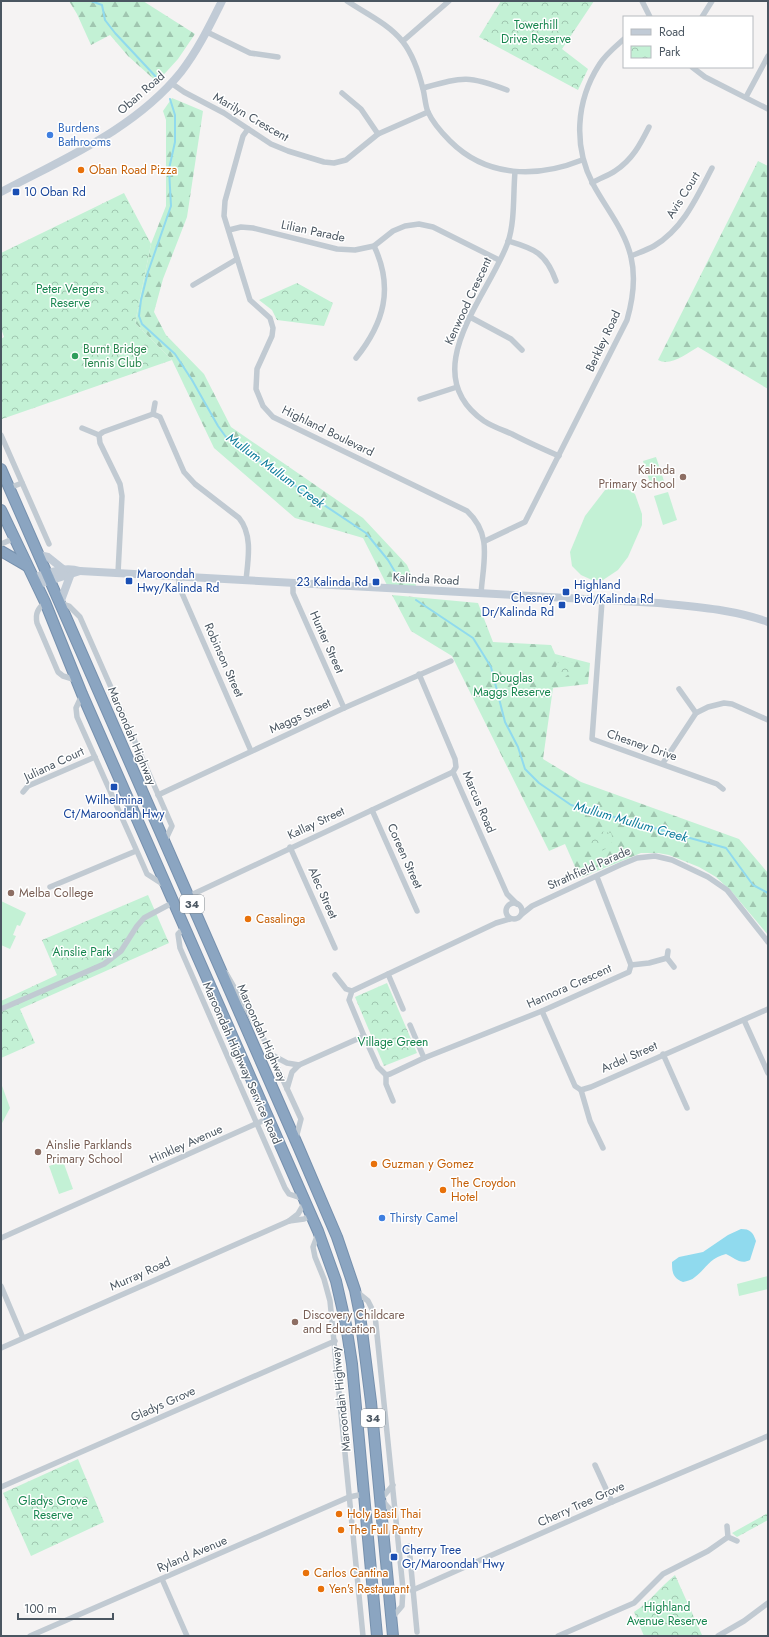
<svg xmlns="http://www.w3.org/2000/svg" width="769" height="1637" font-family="Jost,sans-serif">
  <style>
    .grass { fill: #c3f1d5 }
    .forest { fill: url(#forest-firs) }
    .park { fill: url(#park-crowns) }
    .water { fill: #90daee }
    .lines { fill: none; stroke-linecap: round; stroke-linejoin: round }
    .stream { stroke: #90daee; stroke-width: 2 }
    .highway-casing { stroke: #7690ad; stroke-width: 12 }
    .street { stroke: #c1cad2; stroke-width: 5.5 }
    .secondary { stroke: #c1cbd6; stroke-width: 8 }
    .highway { stroke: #8ba5c1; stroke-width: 10 }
    .shop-dot { fill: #3f7fe0; stroke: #fff; stroke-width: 1.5 }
    .food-dot { fill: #e8710a; stroke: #fff; stroke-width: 1.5 }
    .transit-dot { fill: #1a4fb4; stroke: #fff; stroke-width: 1.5 }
    .leisure-dot { fill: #2e9e5b; stroke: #fff; stroke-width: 1.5 }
    .education-dot { fill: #8d6e63; stroke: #fff; stroke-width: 1.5 }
    .labels { text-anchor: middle; stroke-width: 3; stroke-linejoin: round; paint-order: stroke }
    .shield { fill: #fff; stroke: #808990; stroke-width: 1 }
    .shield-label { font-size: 11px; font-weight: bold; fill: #4a5661 }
    .park-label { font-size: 12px; fill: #17864f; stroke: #fff }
    .street-label { font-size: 12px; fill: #4a5661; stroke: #fff }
    .shop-label { font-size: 12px; fill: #366cbe; stroke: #fff; text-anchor: start }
    .food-label { font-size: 12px; fill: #c56008; stroke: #fff; text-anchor: start }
    .transit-label { font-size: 12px; fill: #164399; stroke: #fff; text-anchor: start }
    .leisure-label { font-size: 12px; fill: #27864d; stroke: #fff; text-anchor: start }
    .education-label { font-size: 12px; fill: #785e54; stroke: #fff; text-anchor: start }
    .water-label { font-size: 13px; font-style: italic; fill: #0c7c9b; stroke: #fff }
  </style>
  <defs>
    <pattern id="forest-firs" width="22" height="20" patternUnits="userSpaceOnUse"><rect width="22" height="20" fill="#c3f1d5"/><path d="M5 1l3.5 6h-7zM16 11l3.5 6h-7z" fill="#a0c6b0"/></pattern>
    <pattern id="park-crowns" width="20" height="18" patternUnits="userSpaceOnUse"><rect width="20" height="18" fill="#c3f1d5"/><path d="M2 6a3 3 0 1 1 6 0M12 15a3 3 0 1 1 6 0" fill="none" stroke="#a0c6b0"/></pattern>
  </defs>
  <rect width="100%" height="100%" fill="#f5f3f3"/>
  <g class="grass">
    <polygon points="656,457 665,484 652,489 643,461"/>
    <polygon points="623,486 635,494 642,514 642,525 628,557 618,570 603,580 592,580 581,575 572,566 570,552 585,516 605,490"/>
    <polygon points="668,492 677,520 663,525 654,496"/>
    <polygon points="1,901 26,913 20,926 17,925 13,935 16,936 10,949 1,945"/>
    <polygon points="1,1083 10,1108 1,1125"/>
    <polygon points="63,1161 73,1189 59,1194 49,1166"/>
    <polygon points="768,1276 768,1289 739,1296 737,1284"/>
  </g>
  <g class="forest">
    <polygon points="69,1 143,1 195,34 178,59 157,82 128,56 110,35 91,45 77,14"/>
    <polygon points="172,98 203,111 187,217 163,279 154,312 166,335 204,374 231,427 363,518 407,565 418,590 389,589 363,538 295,518 214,448 172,360 135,323 151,244 166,206 166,120 163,111"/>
    <path d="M758,161L768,166V389L698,347C688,353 670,367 658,360Z"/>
    <polygon points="392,595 478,603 493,642 551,645 555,654 590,663 588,684 553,688 543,759 581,782 739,839 768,873 768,935 732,892 716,877 699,867 669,855 658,853 641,853 580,878 565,844 549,851 452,656 411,631"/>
  </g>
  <g class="park">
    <polygon points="501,1 594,1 562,49 588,69 578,90 479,37"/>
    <polygon points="124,193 151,244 135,323 172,360 2,419 1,339 4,337 1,328 1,253"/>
    <polygon points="297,283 333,303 324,326 277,320 272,310 259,300"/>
    <path d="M559,661L573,663L574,670L565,677H557C555,672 555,665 559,661Z"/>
    <path d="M599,831L611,833C617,846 600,856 589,849L587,843L592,834Z"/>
    <polygon points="148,895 169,943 20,1009 35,1043 1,1058 1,1001 57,975 42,940"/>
    <polygon points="387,983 417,1053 384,1066 355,997"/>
    <polygon points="78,1459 104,1522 31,1556 3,1493"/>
    <polygon points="768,1513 768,1520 737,1537 732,1533"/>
    <path d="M675,1575L702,1635L644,1636L634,1612C650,1602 660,1587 675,1575Z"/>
  </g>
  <path class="water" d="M741,1229C750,1229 753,1232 756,1241L750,1260C740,1265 735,1258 726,1254C709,1258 707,1268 695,1277C692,1280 687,1281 683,1282C673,1278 672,1273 672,1262L679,1257L703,1252L728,1235Z"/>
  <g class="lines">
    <g class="stream">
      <polyline points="91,1 102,5 105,20 115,33 158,79"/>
      <polyline points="170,99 175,115 175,142 169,169 171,206 148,272 141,300 139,316 142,324 175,354 192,380 218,426 226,437 282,477 366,533 388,560 401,582"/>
      <polyline points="416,600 473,638 483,654 491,667 505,722 518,747 525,769 539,783 571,805 726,848 753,885 768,893"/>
    </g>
    <defs>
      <g id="highway">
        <polyline points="1,469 298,1146 337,1237 355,1290 360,1315 371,1402 393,1636"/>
        <polyline points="1,510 45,602 82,694 318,1231 336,1281 346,1325 352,1364 377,1636"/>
        <polyline points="1,551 27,566"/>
      </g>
    </defs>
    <use href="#highway" class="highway-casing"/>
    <g class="street">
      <path d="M347,1C365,13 389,24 403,42C413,55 419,73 423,89C425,96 425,105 428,112C433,123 442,133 450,141C487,178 537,178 582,160"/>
      <polyline points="642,1 650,17"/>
      <polyline points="702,17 712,1"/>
      <polyline points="207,32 250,53 278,57"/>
      <polyline points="403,41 449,1"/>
      <polyline points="692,67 705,77 768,109"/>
      <polyline points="171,83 184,92 224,113 271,144 288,151 324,162 334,163 346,160 378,134 428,112"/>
      <path d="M423,88C463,77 468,75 507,90"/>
      <polyline points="342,93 361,109 378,134"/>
      <polyline points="746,97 768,56"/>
      <path d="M248,129L243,136L225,201L224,216L250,300L270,318L273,328L272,336L257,369L256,389L263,406L273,417L467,511C493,535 483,562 481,594"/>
      <path d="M515,172C513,195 515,221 508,242C489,296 414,372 484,421C493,427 503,430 512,434C527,442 543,449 559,456"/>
      <path d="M592,183C600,178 608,176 615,171C632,160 640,145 649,127"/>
      <polyline points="229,230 241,227 253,228 337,249 355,250 374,246 393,231 405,226 419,224 433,227 499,260"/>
      <path d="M508,241C535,249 546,253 556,281"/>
      <path d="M631,256C638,253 647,250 654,246C683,229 697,197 712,168"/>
      <polyline points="193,285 237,259"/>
      <polyline points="470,317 511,339 522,350"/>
      <path d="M356,358C384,323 394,288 374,246"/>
      <polyline points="420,399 457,387"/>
      <polyline points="153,414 155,403"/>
      <polyline points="82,428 99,435"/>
      <polyline points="1,435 49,544"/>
      <polyline points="9,488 22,483"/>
      <path d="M485,541L525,522L627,320C633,299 636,278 631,257C625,230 605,207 593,184C573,146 576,101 599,65C605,55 615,47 624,39"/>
      <polyline points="1,544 15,538"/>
      <path d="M118,573L122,496L120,484L100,443L99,435L103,432L153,414L160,417L184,472L195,484L239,518C253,535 248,560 246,580"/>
      <polyline points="179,577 179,583 181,591 251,751"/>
      <polyline points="293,584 293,593 344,708"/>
      <polyline points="602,601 592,739 717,784 723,789"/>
      <path d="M45,602C38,609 35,613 37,623L58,672L63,676L76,680"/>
      <polyline points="60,603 69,606 80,617 172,826 164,843"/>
      <polyline points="419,674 455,759 456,767 453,772 507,894 517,904"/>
      <polyline points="679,689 696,713"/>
      <polyline points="82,695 76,708 77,717 144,867 147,874 164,885"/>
      <polyline points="663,763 696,713 708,707 724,703 732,704 768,720"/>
      <polyline points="23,792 28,786 95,757"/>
      <polyline points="158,795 344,708 451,661"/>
      <polyline points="372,810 417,911"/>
      <polyline points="290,847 335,948"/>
      <polyline points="50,887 136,851"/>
      <polyline points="189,896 453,772"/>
      <circle cx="514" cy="911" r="8"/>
      <polyline points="522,914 532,906 620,865 637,858 655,856 672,860 708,877 727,890 768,942"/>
      <polyline points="185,927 178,934 180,948 285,1188 289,1194 304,1199"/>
      <polyline points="668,951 667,958 674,967"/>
      <polyline points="631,965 649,963 667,958"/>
      <polyline points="226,973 266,1043 301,1119 296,1138"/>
      <polyline points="388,974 403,1009"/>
      <polyline points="335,975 346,989 352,991"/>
      <polyline points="1,1009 104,964 121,951 137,926 144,918 174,902"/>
      <polyline points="542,1011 575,1086 581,1090 591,1087 768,1009"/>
      <polyline points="744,1020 768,1073"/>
      <polyline points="410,1025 424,1058"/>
      <polyline points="364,1036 378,1067 386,1075 390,1074 424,1058 542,1011 629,972 631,965 597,877"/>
      <polyline points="663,1054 687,1108"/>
      <polyline points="272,1055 287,1063 299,1065"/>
      <polyline points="386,1075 386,1084 393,1101"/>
      <polyline points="287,1089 292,1072 299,1065 364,1036 349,1000 352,991 496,923 510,919"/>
      <polyline points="581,1090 590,1121 603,1148"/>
      <polyline points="289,1221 298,1214 305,1202"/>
      <polyline points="318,1234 313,1247 315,1257 324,1279 330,1301 363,1636"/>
      <polyline points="1,1238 269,1118"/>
      <polyline points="1,1286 23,1338"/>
      <polyline points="357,1292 368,1301 375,1315 403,1589 402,1606 391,1619"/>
      <polyline points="1,1348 289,1221 304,1219 311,1216"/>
      <polyline points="595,1465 612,1502"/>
      <polyline points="393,1485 381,1499 395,1515"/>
      <polyline points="1,1487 335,1341"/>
      <polyline points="727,1526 728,1537 737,1541"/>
      <polyline points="409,1546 417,1632"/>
      <polyline points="162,1579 187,1636"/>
      <polyline points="403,1589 413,1590 612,1502 768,1436"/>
      <polyline points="30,1636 349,1497 364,1494"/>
      <polyline points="558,1636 634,1603 663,1574 708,1551 728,1537"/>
      <polyline points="718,1636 744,1621 768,1603"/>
    </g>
    <g class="secondary">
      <path d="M1,192C65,158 135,129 181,72C198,50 210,25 222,1"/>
      <polyline points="39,555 48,557 63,569"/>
      <path d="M33,578C50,573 63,566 80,571L658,603C695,607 733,609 768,622"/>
      <polyline points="36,585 80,571"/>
      <polyline points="60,603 70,576"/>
    </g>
    <use href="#highway" class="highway"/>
  </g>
  <g class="shop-dot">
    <circle cx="50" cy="135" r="4"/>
    <circle cx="382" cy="1218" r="4"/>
  </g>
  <g class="food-dot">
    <circle cx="81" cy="170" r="4"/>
    <circle cx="248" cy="919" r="4"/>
    <circle cx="374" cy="1164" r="4"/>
    <circle cx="443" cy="1190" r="4"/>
    <circle cx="339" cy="1514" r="4"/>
    <circle cx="341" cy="1530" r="4"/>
    <circle cx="306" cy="1573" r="4"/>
    <circle cx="321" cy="1589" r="4"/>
  </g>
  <g class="transit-dot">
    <rect x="12" y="188" width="8" height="8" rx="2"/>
    <rect x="125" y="577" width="8" height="8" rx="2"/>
    <rect x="372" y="578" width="8" height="8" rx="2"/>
    <rect x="562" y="588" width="8" height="8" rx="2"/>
    <rect x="558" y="601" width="8" height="8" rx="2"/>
    <rect x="110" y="783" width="8" height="8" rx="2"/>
    <rect x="390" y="1553" width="8" height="8" rx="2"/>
  </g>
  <circle class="leisure-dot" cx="75" cy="356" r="4"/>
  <g class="education-dot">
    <circle cx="683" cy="477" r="4"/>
    <circle cx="11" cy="893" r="4"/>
    <circle cx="38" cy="1152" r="4"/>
    <circle cx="295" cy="1322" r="4"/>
  </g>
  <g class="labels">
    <g class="shield">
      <rect x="180" y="895" width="24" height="18" rx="3"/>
      <rect x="361" y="1409" width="24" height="18" rx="3"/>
    </g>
    <g class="shield-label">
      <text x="192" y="908">34</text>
      <text x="373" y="1422">34</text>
    </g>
    <g class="park-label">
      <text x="536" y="29">Towerhill<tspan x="536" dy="14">Drive Reserve</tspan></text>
      <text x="70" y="293">Peter Vergers<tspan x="70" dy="14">Reserve</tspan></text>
      <text x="512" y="682">Douglas<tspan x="512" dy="14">Maggs Reserve</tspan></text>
      <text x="82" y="956">Ainslie Park</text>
      <text x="393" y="1046">Village Green</text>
      <text x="53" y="1505">Gladys Grove<tspan x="53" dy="14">Reserve</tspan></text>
      <text x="667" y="1611">Highland<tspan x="667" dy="14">Avenue Reserve</tspan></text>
    </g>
    <g class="street-label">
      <text transform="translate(141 93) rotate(-41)" y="4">Oban Road</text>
      <text transform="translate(251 117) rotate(30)" y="4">Marilyn Crescent</text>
      <text transform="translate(683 195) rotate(-58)" y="4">Avis Court</text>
      <text transform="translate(313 231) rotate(12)" y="4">Lilian Parade</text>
      <text transform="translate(468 301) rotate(-65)" y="4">Kenwood Crescent</text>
      <text transform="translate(603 341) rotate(-65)" y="4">Berkley Road</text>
      <text transform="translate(328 431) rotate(26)" y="4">Highland Boulevard</text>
      <text transform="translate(426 579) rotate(3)" y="4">Kalinda Road</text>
      <text transform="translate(327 642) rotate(66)" y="4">Hunter Street</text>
      <text transform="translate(224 660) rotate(66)" y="4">Robinson Street</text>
      <text transform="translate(300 716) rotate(-25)" y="4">Maggs Street</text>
      <text transform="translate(132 736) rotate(67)" y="4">Maroondah Highway</text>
      <text transform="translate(642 745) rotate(19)" y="4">Chesney Drive</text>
      <text transform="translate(54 764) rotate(-25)" y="4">Juliana Court</text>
      <text transform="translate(479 802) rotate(67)" y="4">Marcus Road</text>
      <text transform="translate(316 823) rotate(-25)" y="4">Kallay Street</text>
      <text transform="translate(405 856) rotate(66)" y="4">Coreen Street</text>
      <text transform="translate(589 868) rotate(-24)" y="4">Strathfield Parade</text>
      <text transform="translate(323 893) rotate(66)" y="4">Alec Street</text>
      <text transform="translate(569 986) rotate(-24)" y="4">Hannora Crescent</text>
      <text transform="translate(262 1033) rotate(66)" y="4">Maroondah Highway</text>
      <text transform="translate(629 1057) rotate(-24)" y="4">Ardel Street</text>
      <text transform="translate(242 1063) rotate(66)" y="4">Maroondah Highway Service Road</text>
      <text transform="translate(186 1144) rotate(-24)" y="4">Hinkley Avenue</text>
      <text transform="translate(140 1274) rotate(-24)" y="4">Murray Road</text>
      <text transform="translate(341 1399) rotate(-96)" y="4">Maroondah Highway</text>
      <text transform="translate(163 1404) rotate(-24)" y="4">Gladys Grove</text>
      <text transform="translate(581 1504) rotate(-24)" y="4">Cherry Tree Grove</text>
      <text transform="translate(192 1554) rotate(-23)" y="4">Ryland Avenue</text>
    </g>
    <g class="shop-label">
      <text x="58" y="132">Burdens<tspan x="58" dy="14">Bathrooms</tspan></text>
      <text x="390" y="1222">Thirsty Camel</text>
    </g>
    <g class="food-label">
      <text x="89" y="174">Oban Road Pizza</text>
      <text x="256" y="923">Casalinga</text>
      <text x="382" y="1168">Guzman y Gomez</text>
      <text x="451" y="1187">The Croydon<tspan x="451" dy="14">Hotel</tspan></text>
      <text x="347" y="1518">Holy Basil Thai</text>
      <text x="349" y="1534">The Full Pantry</text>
      <text x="314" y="1577">Carlos Cantina</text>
      <text x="329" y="1593">Yen's Restaurant</text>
    </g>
    <g class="transit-label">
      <text x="24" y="196">10 Oban Rd</text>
      <text x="137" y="578">Maroondah<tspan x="137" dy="14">Hwy/Kalinda Rd</tspan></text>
      <text x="368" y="586" text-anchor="end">23 Kalinda Rd</text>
      <text x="574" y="589">Highland<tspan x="574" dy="14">Bvd/Kalinda Rd</tspan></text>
      <text x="554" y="602" text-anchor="end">Chesney<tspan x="554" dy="14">Dr/Kalinda Rd</tspan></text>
      <text x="114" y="804" text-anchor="middle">Wilhelmina<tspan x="114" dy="14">Ct/Maroondah Hwy</tspan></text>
      <text x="402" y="1554">Cherry Tree<tspan x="402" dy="14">Gr/Maroondah Hwy</tspan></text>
    </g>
    <g class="leisure-label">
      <text x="83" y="353">Burnt Bridge<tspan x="83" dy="14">Tennis Club</tspan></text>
    </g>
    <g class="education-label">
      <text x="675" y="474" text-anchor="end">Kalinda<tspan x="675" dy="14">Primary School</tspan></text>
      <text x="19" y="897">Melba College</text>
      <text x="46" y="1149">Ainslie Parklands<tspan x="46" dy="14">Primary School</tspan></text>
      <text x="303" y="1319">Discovery Childcare<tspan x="303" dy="14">and Education</tspan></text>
    </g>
    <g class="water-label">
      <text transform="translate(276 470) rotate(36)" y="5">Mullum Mullum Creek</text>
      <text transform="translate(631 821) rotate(16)" y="5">Mullum Mullum Creek</text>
    </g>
  </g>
  <rect width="769" height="1637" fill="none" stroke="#4a5661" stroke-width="4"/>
  <rect x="623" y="16" width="130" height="52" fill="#ffffff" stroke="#b7bbc0"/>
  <rect x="631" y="29" width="20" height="6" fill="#c1cbd6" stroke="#b7bbc0"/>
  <text x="659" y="36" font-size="12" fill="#4a5661">Road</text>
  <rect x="631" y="46" width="20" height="12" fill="url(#park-crowns)" stroke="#b7bbc0"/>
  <text x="659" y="56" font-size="12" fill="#4a5661">Park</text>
  <path d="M18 1613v6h95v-6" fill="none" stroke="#4a5661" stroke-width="2"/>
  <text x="24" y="1613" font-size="12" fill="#4a5661" stroke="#ffffff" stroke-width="3" paint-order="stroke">100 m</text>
</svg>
